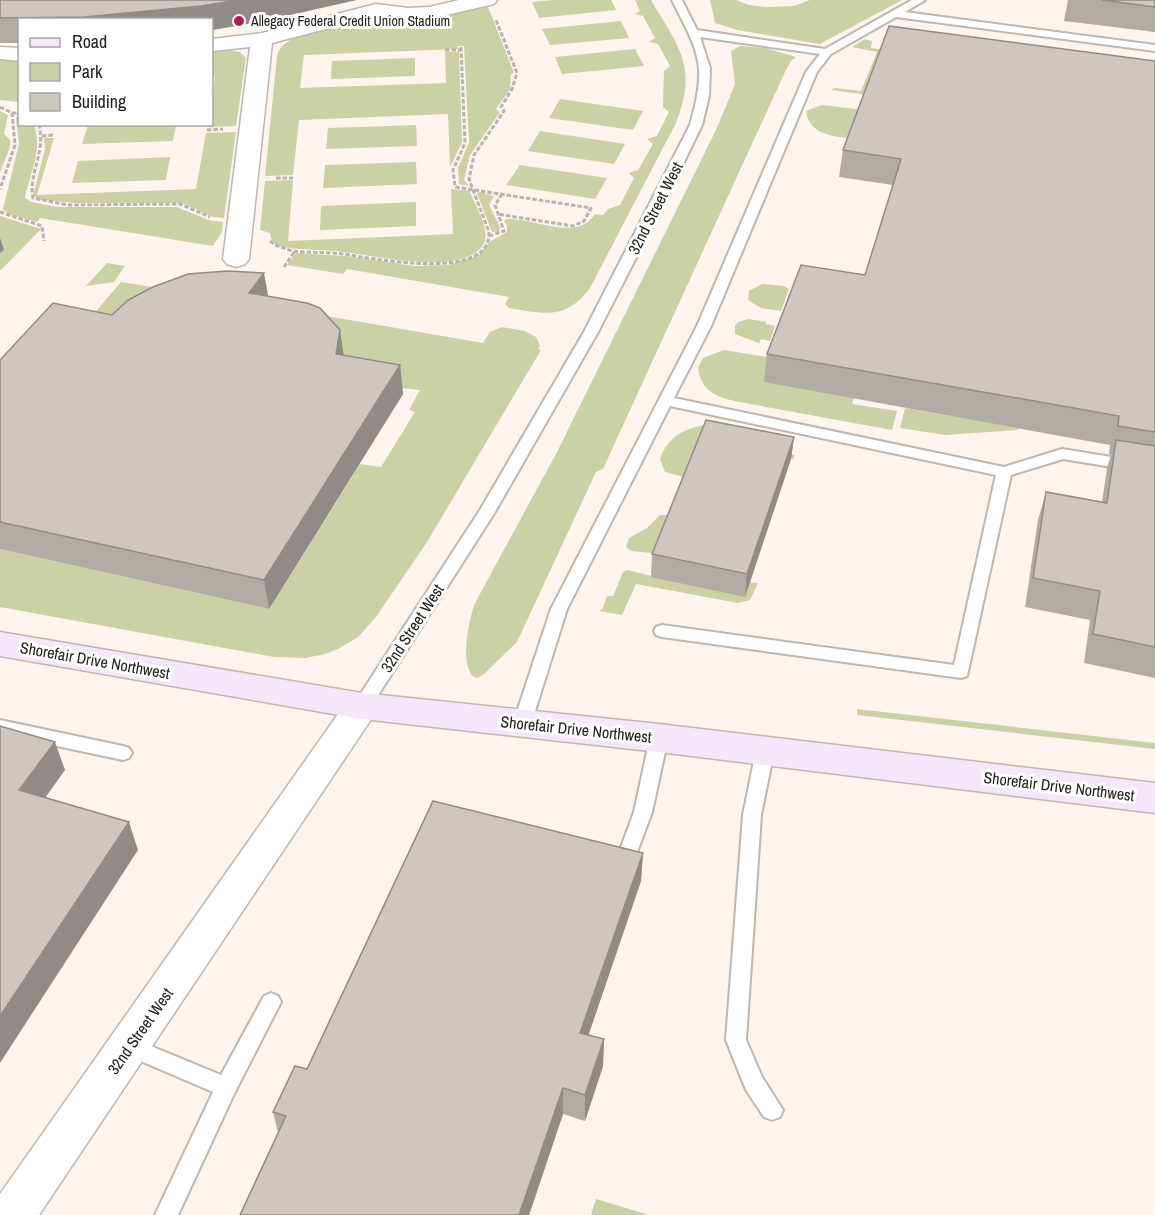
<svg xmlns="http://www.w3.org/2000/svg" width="1155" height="1215" font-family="'Archivo Narrow',sans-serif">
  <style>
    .green { fill: #cad1a5 }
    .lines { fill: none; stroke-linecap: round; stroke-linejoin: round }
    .lane-casing { stroke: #beb6b0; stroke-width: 4 }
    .street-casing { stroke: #beb6b0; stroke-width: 3 }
    .secondary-casing { stroke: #beb6b0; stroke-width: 3 }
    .path { stroke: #b9b3ae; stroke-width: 3; stroke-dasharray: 4.5 2; stroke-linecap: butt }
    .lane { fill: #fff; fill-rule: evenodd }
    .street { fill: #fff; fill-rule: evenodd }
    .secondary { fill: #f5e6fa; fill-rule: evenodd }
    .wall { fill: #b1aba5 }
    .shaded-wall { fill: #908b86 }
    .building { fill: #cec7c0; stroke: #908b86; stroke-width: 1.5 }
    .poi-dot { fill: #ab1c58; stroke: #fff; stroke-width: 2 }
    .labels { text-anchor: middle; stroke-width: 6; stroke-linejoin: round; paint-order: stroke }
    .far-poi-label { font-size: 14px; fill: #22201d; stroke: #fff; text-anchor: start }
    .street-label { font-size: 16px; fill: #22201d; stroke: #fff }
  </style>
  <rect width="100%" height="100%" fill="#fdf4ee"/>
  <g class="green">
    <polygon points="553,0 611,0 616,10 539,18 532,2"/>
    <path d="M635,0H651C679,47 698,67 676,123L590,288C567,320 544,314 509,308L505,304L509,297L347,269L343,274L287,265L296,253L346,256L414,266L448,265L478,256L491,241L507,232V225L504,221L507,219C533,217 577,243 595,214L603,215L608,209L620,205L634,178L629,173L638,170L653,144L647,139L657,136L669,112L663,107L664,71L670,66L658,44L649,42L655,38L643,16L635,14L640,11Z"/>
    <polygon points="710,0 736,0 749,5 766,7 794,6 810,0 902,0 820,44 737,30 715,23"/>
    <path d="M487,4L514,73L511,74L510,89L496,109L500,112L470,155L464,180L469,186L459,184L458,168L469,142L464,46H458V49L304,55L300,88L446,83L445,52H459L462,142L450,167L448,114L299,120L293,175L265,176L277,56C280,45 287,42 296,37L371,15L398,18Z"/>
    <polygon points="621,21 629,38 550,45 542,29"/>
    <polygon points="865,39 872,41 871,48 886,50 869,95 831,90 835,88 861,91 877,52 852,47"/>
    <path d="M740,46L765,48L796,57L791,61L785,72L603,469L596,472L517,642L484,674L478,678L474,677C459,665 469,619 475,603L556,454L716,130L735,84L731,51Z"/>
    <polygon points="635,49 644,66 562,74 555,57"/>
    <polygon points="228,50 240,52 246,58 236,126 207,127 208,125 212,124 212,101 215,77 212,77 212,51"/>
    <polygon points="0,57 19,59 19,102 0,100"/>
    <polygon points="415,58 415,76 331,79 332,61"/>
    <polygon points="560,99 643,111 633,130 549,118"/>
    <path d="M822,105L864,110L853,139C833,136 809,135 806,111Z"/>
    <polygon points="0,111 8,115 4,134 10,140 10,147 0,173"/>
    <path d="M16,117H19L20,124L34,125C43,152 30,172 25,198L32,202L57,207H177L208,220L223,222L222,232L213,246L40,218L37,222L8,214L3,209L19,144Z"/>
    <polygon points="88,125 88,124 176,125 173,141 82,144"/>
    <polygon points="416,125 417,146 326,149 328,128"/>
    <polygon points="540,131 625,144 614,164 528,151"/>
    <polygon points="236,132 224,218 213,217 182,203 76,203 41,200 33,196 45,149 44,138 54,138 37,195 196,189 206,133"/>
    <polygon points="170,157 166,180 72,183 78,161"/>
    <polygon points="416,162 417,184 323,188 325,165"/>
    <polygon points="520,165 607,178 595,199 506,185"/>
    <path d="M293,180L288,241L453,234L451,189L470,191C474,205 491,228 484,243C467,278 373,255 343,252C322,249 300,251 279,246L272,242L270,233L260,230L265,181Z"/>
    <polygon points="480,192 494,196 489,205 500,227 499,232 492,232 477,193"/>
    <polygon points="416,202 416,226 320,230 321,206"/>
    <polygon points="0,216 41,229 0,271"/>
    <polygon points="107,263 125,266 114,282 86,286"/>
    <polygon points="121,282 201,295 86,323"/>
    <polygon points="762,284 784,286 789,289 781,311 761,308 748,300 749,291"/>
    <polygon points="315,314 483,343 490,332 502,327 525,331 536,337 540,346 538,349 541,350 427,542 376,617 358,637 340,648 325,654 305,658 274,657 0,607 0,549 269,609 360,464 381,467 415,412 409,410 420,390 336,381"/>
    <polygon points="749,319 766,322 766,324 775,326 770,341 761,339 759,343 735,334 735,326 738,322"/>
    <path d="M724,350L774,358L854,398L852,404L897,411L892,430L734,401C714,396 701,390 698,368L703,358Z"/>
    <polygon points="905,408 1019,428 1018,430 945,435 900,428"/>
    <path d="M707,425L753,448L795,455L793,459L704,442L688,478L665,472L660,459C668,436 685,428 707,425Z"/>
    <polygon points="660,515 676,515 661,554 631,551 626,547 629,538 647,528"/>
    <polygon points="627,570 652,576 758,583 750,600 738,603 636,584 622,615 599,611 603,608 607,596 613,596 623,572"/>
    <polygon points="857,709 1155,743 1155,749 857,715"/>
    <polygon points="596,1199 649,1215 591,1215"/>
  </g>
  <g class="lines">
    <defs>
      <g id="lane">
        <path d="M672,0H682L697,30L825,49L912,0H925L905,12L1155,45V51L896,17L831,54L817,72L711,326L674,398L1004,467L1062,449L1155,464V474L1063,459L1011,475L967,676L961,678L662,637L656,635L654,631L656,627L662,625L954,665L996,475L670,406L567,609L531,724L528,729L522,731L516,729L513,724L551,609L697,326L806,72L820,54L700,37L710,68L709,96L702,125L662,207L598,332L495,512L368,711L362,713L356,711L353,706L356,701L480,510L584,332L690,125C695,107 700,88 699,70C698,46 682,21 672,0Z"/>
        <polygon points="0,720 123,746 129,748 132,753 129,758 123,760 0,734"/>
        <polygon points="659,731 665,733 668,738 652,812 636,855 629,858 622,855 620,850 634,812 650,738 653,733"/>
        <polygon points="765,744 771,746 774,751 761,815 746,1040 762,1077 783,1110 780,1117 772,1120 764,1117 746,1090 726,1040 743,815 756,751 759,746"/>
        <polygon points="271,993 278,996 281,1002 234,1094 178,1215 155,1215 213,1092 122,1053 119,1046 122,1039 129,1037 221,1075 264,996"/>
      </g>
      <g id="street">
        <polygon points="459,0 497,0 494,4 429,19 408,20 376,16 272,43 249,259 245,264 236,267 227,264 223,259 250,47 212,51 212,39 262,33 376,4 408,8 429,7"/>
        <polygon points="0,47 20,48 20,61 0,59"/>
        <polygon points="362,693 374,697 380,706 374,715 39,1215 0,1215 0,1194 350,697"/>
      </g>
      <polygon id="secondary" points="0,632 362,693 659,724 1155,783 1155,813 659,752 362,719 0,656"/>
    </defs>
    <use href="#lane" class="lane-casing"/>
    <use href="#street" class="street-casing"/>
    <use href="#secondary" class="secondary-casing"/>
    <g class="path">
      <polyline points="461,47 465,143 453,170 455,187 591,208 584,221 573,226 497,214"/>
      <polyline points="445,50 461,50"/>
      <polyline points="0,107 12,113 15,145 0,189"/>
      <polyline points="12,113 20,113"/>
      <path d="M39,124C46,155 28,173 33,198L68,205L180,204L210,217"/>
      <polyline points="207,130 223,129"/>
      <polyline points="42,136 53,135"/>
      <polyline points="276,178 293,178"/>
      <polyline points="0,212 42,226 44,241"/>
      <polyline points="489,236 504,231 495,205 502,194"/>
      <path d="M270,241L275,245L292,251C309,253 326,252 343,254C371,258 492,283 489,232L469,179L474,155L504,111L501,107L512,89L517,73L496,20"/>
      <polyline points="284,267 295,251"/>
    </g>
    <use href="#lane" class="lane"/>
    <use href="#street" class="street"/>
    <use href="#secondary" class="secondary"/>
  </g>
  <g class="wall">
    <polygon points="0,0 259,22 212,30 212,20 20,20 20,43 0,43"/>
    <polygon points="1068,0 1155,0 1155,32 1064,21"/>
    <polygon points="1155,61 1155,678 1084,663 1090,620 1025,607 1038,520 1046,492 1102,502 1107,468 1111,455 1109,454 1110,445 764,382 767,354 865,275 893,185 839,177 843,150"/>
    <polygon points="268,296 344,355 400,365 403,394 269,609 0,549 0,360 112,315"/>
    <polygon points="794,437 791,459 745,597 651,577 652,554"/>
    <polygon points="643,853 641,881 588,1035 604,1039 603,1066 585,1121 563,1114 529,1215 240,1215 278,1133 273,1112 307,1069"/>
  </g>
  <g class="shaded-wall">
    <polygon points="239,0 357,0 259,22 212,30 212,20 85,20 84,17"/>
    <polygon points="0,238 4,250 0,253"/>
    <polygon points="264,273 269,300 249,293"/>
    <polygon points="340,330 344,358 336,354"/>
    <polygon points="400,365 403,394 269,609 264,580"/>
    <polygon points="794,437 791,459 745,597 747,574"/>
    <polygon points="55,742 65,770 30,819 19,790"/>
    <polygon points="129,822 138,850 0,1063 0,1016"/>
    <polygon points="643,853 641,881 580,1060 580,1033"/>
    <polygon points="604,1039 603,1066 585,1121 585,1095"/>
    <polygon points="563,1088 563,1114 529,1215 519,1215"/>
  </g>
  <g class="building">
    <polygon points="0,0 239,0 201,6 84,17 0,18"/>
    <polygon points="1102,0 1155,0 1155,7"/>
    <polygon points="889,26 1155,61 1155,432 1118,426 1119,416 767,354 801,265 865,275 901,159 843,150"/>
    <polygon points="227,271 264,273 249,293 307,303 320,308 340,330 336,354 400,365 264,580 0,522 0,360 53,303 112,315 128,300 153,287 188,274"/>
    <polygon points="706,420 794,437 747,574 652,554"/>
    <polygon points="1116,440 1155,446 1155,647 1093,634 1100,591 1033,578 1046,492 1107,503"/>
    <polygon points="0,726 55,742 19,790 129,822 0,1016"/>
    <polygon points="433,801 643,853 580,1033 604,1039 585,1095 563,1088 519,1215 240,1215 286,1116 273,1112 295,1066 307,1069"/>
  </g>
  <circle class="poi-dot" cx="239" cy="21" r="6"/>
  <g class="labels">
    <g class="far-poi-label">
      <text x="251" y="26">Allegacy Federal Credit Union Stadium</text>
    </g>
    <g class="street-label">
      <text transform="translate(655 208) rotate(-63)" y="6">32nd Street West</text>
      <text transform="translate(412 628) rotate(-57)" y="6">32nd Street West</text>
      <text transform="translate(95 660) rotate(10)" y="6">Shorefair Drive Northwest</text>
      <text transform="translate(576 729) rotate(6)" y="6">Shorefair Drive Northwest</text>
      <text transform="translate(1059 786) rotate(7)" y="6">Shorefair Drive Northwest</text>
      <text transform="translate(140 1031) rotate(-55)" y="6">32nd Street West</text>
    </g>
  </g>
  <rect x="18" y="18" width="195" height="108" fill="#ffffff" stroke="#a7a6a5" stroke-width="1.5"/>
  <rect x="30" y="38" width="30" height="9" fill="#f5e6fa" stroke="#a7a6a5" stroke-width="1.5"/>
  <text x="72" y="48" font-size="18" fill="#22201d">Road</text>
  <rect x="30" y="63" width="30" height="18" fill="#cad1a5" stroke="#a7a6a5" stroke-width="1.5"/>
  <text x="72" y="78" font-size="18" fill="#22201d">Park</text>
  <rect x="30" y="93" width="30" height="18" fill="#cec7c0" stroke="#a7a6a5" stroke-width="1.5"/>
  <text x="72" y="108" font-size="18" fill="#22201d">Building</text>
</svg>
